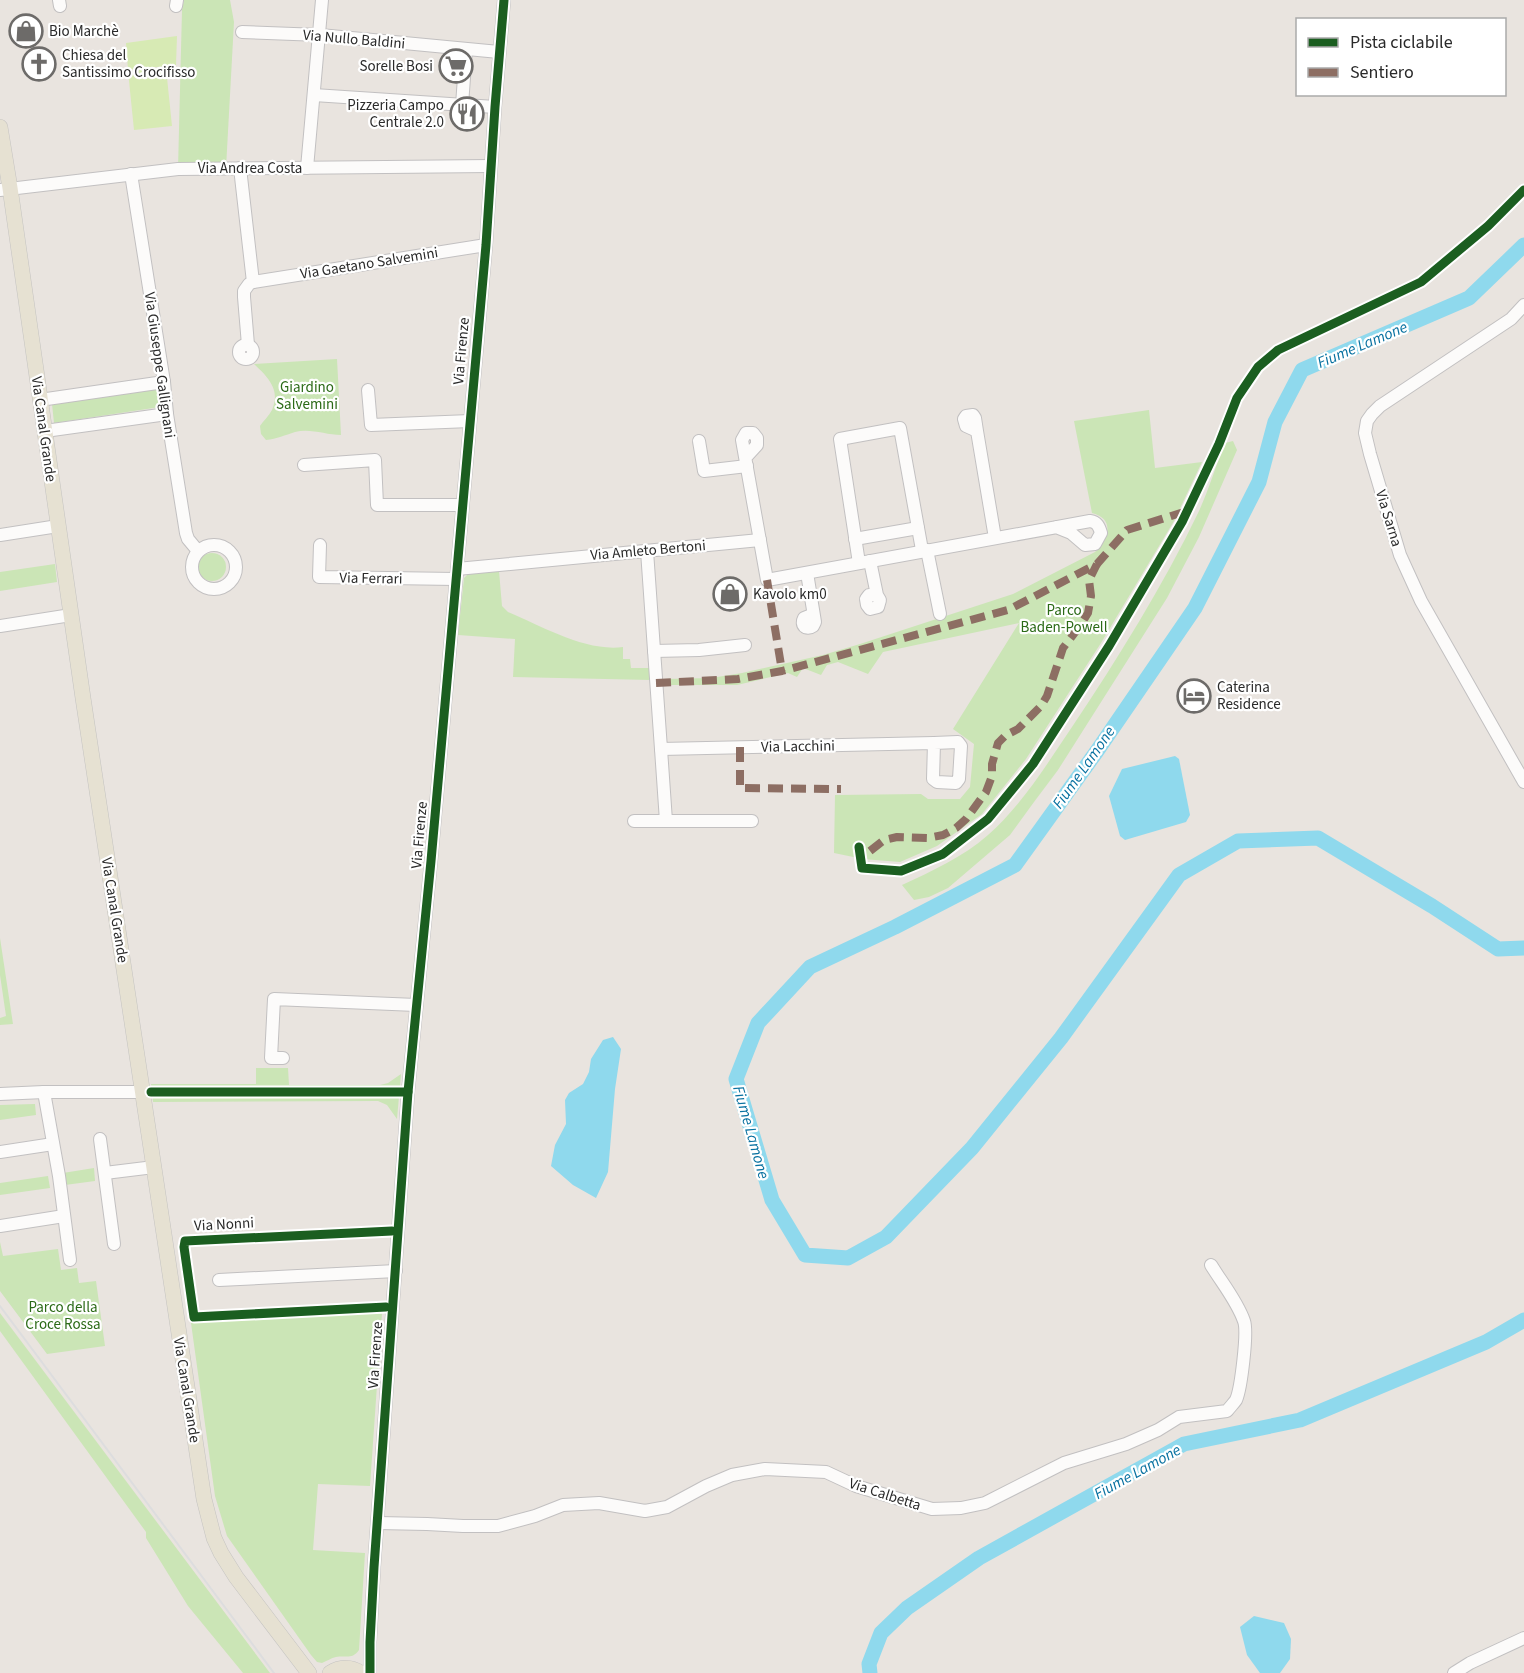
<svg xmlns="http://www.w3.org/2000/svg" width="1524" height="1673" font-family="'Source Sans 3',sans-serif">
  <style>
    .green { fill: #cbe5b6 }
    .pitch { fill: #d7eab4 }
    .water { fill: #8fd9ed }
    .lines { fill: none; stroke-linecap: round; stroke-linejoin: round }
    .river { stroke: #8fd9ed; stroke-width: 15 }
    .minor-casing { stroke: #c2c0c1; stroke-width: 14 }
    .major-casing { stroke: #c4c3c1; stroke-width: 16 }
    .minor { stroke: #fcfbfa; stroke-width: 12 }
    .major { stroke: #e6e1d2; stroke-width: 15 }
    .rail { stroke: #ddddde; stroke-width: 2 }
    .quiet { stroke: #8d6e63; stroke-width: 8; stroke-dasharray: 15 8; stroke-linecap: butt }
    .cycleway-casing { stroke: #fff; stroke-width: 13 }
    .cycleway { stroke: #1b5e20; stroke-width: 9 }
    .labels { text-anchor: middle; stroke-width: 4.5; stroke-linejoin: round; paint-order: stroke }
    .poi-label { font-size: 15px; fill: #2a2a2a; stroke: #fff; text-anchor: start }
    .street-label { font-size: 15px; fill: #2a2a2a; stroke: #fff }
    .park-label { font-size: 15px; fill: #2b6a17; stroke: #fff }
    .water-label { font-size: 16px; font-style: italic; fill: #0871a0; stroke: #fff }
  </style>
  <rect width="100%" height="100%" fill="#e9e4df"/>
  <g class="green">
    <polygon points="184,0 230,0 234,22 226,168 178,169 182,10"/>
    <path d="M337,359L341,435C326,435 310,428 295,432C285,435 277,439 266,440L261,434L260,426C263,421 269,416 272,410C281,390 268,377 254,364Z"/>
    <polygon points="158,389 160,407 54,423 52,404"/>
    <path d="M1149,410L1155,468L1202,462L1174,521L1101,643L1026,759L982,814L937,846L900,862L863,859L834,853L835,795L921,794L928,799H960L970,787L974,744L953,729L1019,623L883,652L868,674L838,662L827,665L821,675L803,668L797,677L788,673L737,685H664V679L711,678L742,673L823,655L860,644L1013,594L1095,552C1108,540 1116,519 1092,513L1074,421Z"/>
    <path d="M1233,441L1237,450L1199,537L1167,598L1058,770L1034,802L1010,835L948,888L929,897L914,900L902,885C932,871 963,857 988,835C1022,805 1047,764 1072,727C1118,658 1163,586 1199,511C1209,489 1216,465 1225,443Z"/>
    <circle cx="212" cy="567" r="14"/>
    <polygon points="55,564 57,582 0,591 0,572"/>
    <path d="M499,571L502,606L508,612C542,626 585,652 623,647V659H630L631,668H650L651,680L513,677L515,639L458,635L464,578L469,573Z"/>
    <polygon points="0,938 13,1024 0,1025 0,1018 6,1016 0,975"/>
    <polygon points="256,1068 288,1068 289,1085 380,1085 388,1083 401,1074 397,1119 387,1105 378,1101 153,1102 151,1084 256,1084"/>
    <polygon points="35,1104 36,1115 0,1120 0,1105"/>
    <polygon points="94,1168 95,1181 65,1185 63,1173"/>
    <polygon points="48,1176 50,1188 0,1195 0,1183"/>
    <polygon points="0,1242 3,1256 58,1249 61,1270 77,1268 79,1283 96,1281 105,1346 47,1354 0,1291"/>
    <polygon points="0,1313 270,1673 243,1673 188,1606 146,1538 146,1532 0,1331"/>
    <path d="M382,1313L370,1486L318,1484L313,1550L365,1553L359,1650C352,1660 346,1655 336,1657C331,1658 327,1661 322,1663L317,1662L311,1655L227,1536L215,1496L191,1323Z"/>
  </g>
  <g class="pitch">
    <polygon points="177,36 176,65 128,70 126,43"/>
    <polygon points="166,68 172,126 134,130 128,71"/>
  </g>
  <g class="water">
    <polygon points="1175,756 1179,759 1190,815 1186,822 1125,840 1120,836 1109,796 1122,769"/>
    <polygon points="613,1037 621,1049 615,1089 608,1172 596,1198 573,1185 551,1166 555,1145 566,1124 565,1100 569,1093 583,1084 589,1072 591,1059 603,1040"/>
    <polygon points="1254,1616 1284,1623 1291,1639 1290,1659 1280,1673 1260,1673 1247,1655 1240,1627"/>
  </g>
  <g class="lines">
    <g class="river">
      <polyline points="1524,245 1469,298 1302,370 1275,422 1259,482 1195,608 1097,751 1015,865 895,927 810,967 758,1023 736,1079 772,1200 805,1255 848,1258 886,1237 972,1148 1061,1038 1179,875 1238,841 1318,838 1432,906 1498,949 1524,948"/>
      <polyline points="870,1673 869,1664 881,1633 907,1608 979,1558 1184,1444 1300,1420 1486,1342 1524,1320"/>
    </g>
    <defs>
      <g id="minor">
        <polyline points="59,0 60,6"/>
        <polyline points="176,6 177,0"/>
        <polyline points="242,32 320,35 499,52"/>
        <polyline points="314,95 495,107"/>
        <polyline points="462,105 466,50"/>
        <polyline points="240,168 253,282 486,245"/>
        <polyline points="307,168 322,0"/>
        <polyline points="131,174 164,382 167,414 186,533 188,539 198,551"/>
        <polyline points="0,190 178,169 491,166"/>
        <polyline points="1524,305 1511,319 1380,406 1372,414 1367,421 1365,433 1370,454 1400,555 1421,601 1524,782"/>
        <circle cx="246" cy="352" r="7"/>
        <polyline points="248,345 244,297 244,291 249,284 253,282"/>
        <polyline points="368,390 371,425 470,421"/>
        <polyline points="40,400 164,382"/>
        <polyline points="45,431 167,414"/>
        <polyline points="977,431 966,426 964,419 966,416 973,415 975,418 977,431 995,538"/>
        <polyline points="699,441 704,471 747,466"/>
        <path d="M746,457L757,445V438L753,433H746L742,440L767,580L1090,521C1097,522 1099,526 1101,533L1095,544L1085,545L1071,533L1056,527"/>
        <polyline points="304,465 375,460 377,505 462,505"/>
        <polyline points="0,535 58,526"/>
        <polyline points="855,539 918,528"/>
        <circle cx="214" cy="567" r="22"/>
        <polyline points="320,545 319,577 456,579"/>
        <polyline points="927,550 940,614"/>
        <polyline points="647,551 661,749 934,743 958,742 961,746 959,779 956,783 937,782 933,779 934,743"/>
        <polyline points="870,561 877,595 880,600 878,607 870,609 867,605 866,599 869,595 877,595"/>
        <polyline points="859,563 840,439 900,428 922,550"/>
        <polyline points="457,569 760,540"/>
        <path d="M807,573L815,622L813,626C806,631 800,625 804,618L809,616L813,619"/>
        <polyline points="0,626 71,615"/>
        <polyline points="654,651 699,650 745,645"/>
        <polyline points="634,821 666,821 661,749"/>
        <polyline points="666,821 752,821"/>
        <polyline points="283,1058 271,1058 274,999 416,1005"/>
        <polyline points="44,1092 59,1176 70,1260"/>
        <polyline points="0,1094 44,1092 143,1092"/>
        <polyline points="100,1139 114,1244"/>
        <polyline points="0,1152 53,1144"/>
        <polyline points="105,1173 154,1167"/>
        <polyline points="0,1226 64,1216"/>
        <polyline points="219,1280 396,1271"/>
        <path d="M378,1523L427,1524L463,1526H498L535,1516L563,1505L599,1503L645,1511L667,1507L706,1486L732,1475L765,1469L826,1472L856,1486L932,1509L961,1508L985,1503L1064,1463L1126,1444L1158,1430L1179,1417L1227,1411C1230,1407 1234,1403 1236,1400C1241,1389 1248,1332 1244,1321C1237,1301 1222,1283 1211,1265"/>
        <polyline points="370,1673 370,1642 374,1567 408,1092 431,861 486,245 495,107 504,0"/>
        <polyline points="1454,1673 1470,1663 1524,1638"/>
      </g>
      <g id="major">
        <polyline points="0,127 10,188 83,698 204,1499 214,1538 221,1553 236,1577 309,1673"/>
        <path d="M330,1673C341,1666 351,1667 361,1673"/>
      </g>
    </defs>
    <use href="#minor" class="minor-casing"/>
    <use href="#major" class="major-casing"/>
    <use href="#minor" class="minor"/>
    <use href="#major" class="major"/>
    <polyline class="rail" points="0,1306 274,1673"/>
    <g class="quiet">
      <polyline points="767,580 782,671"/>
      <polyline points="656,683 738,679 782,671 1008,610 1097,564 1127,530 1187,511"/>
      <polyline points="740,747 740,788 841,789"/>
      <polyline points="870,851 884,840 897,837 928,838 943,835 956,828 966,819 986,792 992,776 992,764 998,743 1006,735 1018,729 1041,706 1047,696 1063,648 1080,626 1088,613 1091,596 1089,580 1097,564"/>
    </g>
    <defs>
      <g id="cycleway">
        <polyline points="859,847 862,868 901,871 943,854 988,819 1033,764 1109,646 1182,522 1219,444 1237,398 1258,367 1278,350 1421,282 1488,226 1524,190"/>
        <polyline points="151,1092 408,1092"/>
        <polyline points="386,1307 194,1317 184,1247 185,1241 392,1231"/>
        <polyline points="370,1673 370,1642 374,1567 408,1092 431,861 486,245 495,107 504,0"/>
      </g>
    </defs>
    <use href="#cycleway" class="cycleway-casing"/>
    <use href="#cycleway" class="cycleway"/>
  </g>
  <defs>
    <symbol id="shop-ring" viewBox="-11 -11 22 22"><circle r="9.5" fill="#fff" stroke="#6d6b69" stroke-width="1.5"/><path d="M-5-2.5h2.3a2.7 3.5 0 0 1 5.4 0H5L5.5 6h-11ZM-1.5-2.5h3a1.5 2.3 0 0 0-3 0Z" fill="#6d6b69"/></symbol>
    <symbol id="church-ring" viewBox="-11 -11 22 22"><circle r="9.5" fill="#fff" stroke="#6d6b69" stroke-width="1.5"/><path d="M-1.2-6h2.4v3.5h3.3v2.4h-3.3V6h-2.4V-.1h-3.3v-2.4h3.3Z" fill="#6d6b69"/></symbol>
    <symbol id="supermarket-ring" viewBox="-11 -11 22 22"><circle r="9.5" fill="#fff" stroke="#6d6b69" stroke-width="1.5"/><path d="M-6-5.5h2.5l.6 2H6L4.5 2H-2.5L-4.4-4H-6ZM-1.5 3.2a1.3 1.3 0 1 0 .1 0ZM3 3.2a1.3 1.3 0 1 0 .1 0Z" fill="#6d6b69"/></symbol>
    <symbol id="restaurant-ring" viewBox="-11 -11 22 22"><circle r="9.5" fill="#fff" stroke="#6d6b69" stroke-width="1.5"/><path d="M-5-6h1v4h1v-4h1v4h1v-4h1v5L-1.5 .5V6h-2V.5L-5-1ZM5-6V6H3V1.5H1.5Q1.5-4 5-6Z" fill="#6d6b69"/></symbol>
    <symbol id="hotel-ring" viewBox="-11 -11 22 22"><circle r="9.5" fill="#fff" stroke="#6d6b69" stroke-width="1.5"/><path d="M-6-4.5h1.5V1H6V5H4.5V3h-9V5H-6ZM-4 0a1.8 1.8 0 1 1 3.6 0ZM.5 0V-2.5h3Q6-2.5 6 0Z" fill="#6d6b69"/></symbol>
  </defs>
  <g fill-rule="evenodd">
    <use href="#shop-ring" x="7" y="12" width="38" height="38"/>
    <use href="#church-ring" x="20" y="45" width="38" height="38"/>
    <use href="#supermarket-ring" x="437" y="47" width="38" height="38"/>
    <use href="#restaurant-ring" x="448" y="95" width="38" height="38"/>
    <use href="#shop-ring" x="711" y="575" width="38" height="38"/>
    <use href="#hotel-ring" x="1175" y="677" width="38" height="38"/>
  </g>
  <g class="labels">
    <g class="poi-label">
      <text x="49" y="36">Bio Marchè</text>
      <text x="62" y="60">Chiesa del<tspan x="62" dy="17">Santissimo Crocifisso</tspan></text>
      <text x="433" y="71" text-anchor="end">Sorelle Bosi</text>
      <text x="444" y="110" text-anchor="end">Pizzeria Campo<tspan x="444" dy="17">Centrale 2.0</tspan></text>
      <text x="753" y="599">Kavolo km0</text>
      <text x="1217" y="692">Caterina<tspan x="1217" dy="17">Residence</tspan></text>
    </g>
    <g class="street-label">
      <text transform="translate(354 39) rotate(5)" y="5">Via Nullo Baldini</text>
      <text x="250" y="173">Via Andrea Costa</text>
      <text transform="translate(369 263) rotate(-9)" y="5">Via Gaetano Salvemini</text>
      <text transform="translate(461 351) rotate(-85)" y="5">Via Firenze</text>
      <text transform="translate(160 365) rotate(82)" y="5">Via Giuseppe Gallignani</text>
      <text transform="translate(44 429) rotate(82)" y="5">Via Canal Grande</text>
      <text transform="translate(1389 518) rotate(73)" y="5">Via Sarna</text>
      <text transform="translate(648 550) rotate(-5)" y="5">Via Amleto Bertoni</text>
      <text transform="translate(371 578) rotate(1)" y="5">Via Ferrari</text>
      <text transform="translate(798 746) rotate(-1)" y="5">Via Lacchini</text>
      <text transform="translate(419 835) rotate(-85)" y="5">Via Firenze</text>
      <text transform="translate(115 910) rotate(81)" y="5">Via Canal Grande</text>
      <text transform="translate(224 1224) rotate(-3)" y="5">Via Nonni</text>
      <text transform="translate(375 1355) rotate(-86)" y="5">Via Firenze</text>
      <text transform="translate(187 1390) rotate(81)" y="5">Via Canal Grande</text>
      <text transform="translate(885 1494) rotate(18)" y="5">Via Calbetta</text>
    </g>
    <g class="park-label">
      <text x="307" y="392">Giardino<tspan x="307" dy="17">Salvemini</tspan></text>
      <text x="1064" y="615">Parco<tspan x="1064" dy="17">Baden-Powell</tspan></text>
      <text x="63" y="1312">Parco della<tspan x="63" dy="17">Croce Rossa</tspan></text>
    </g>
    <g class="water-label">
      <text transform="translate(1362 344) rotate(-23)" y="6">Fiume Lamone</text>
      <text transform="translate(1083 767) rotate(-55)" y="6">Fiume Lamone</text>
      <text transform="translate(752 1132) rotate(74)" y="6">Fiume Lamone</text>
      <text transform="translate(1137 1471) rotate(-29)" y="6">Fiume Lamone</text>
    </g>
  </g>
  <rect x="1296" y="18" width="210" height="78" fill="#ffffff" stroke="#aaaaaa" stroke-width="1.5"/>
  <rect x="1308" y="38" width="30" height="9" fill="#1b5e20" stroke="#aaaaaa" stroke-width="1.5"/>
  <text x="1350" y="48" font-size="18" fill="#2a2a2a">Pista ciclabile</text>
  <rect x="1308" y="68" width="30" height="9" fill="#8d6e63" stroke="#aaaaaa" stroke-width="1.5"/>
  <text x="1350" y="78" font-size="18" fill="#2a2a2a">Sentiero</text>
</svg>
